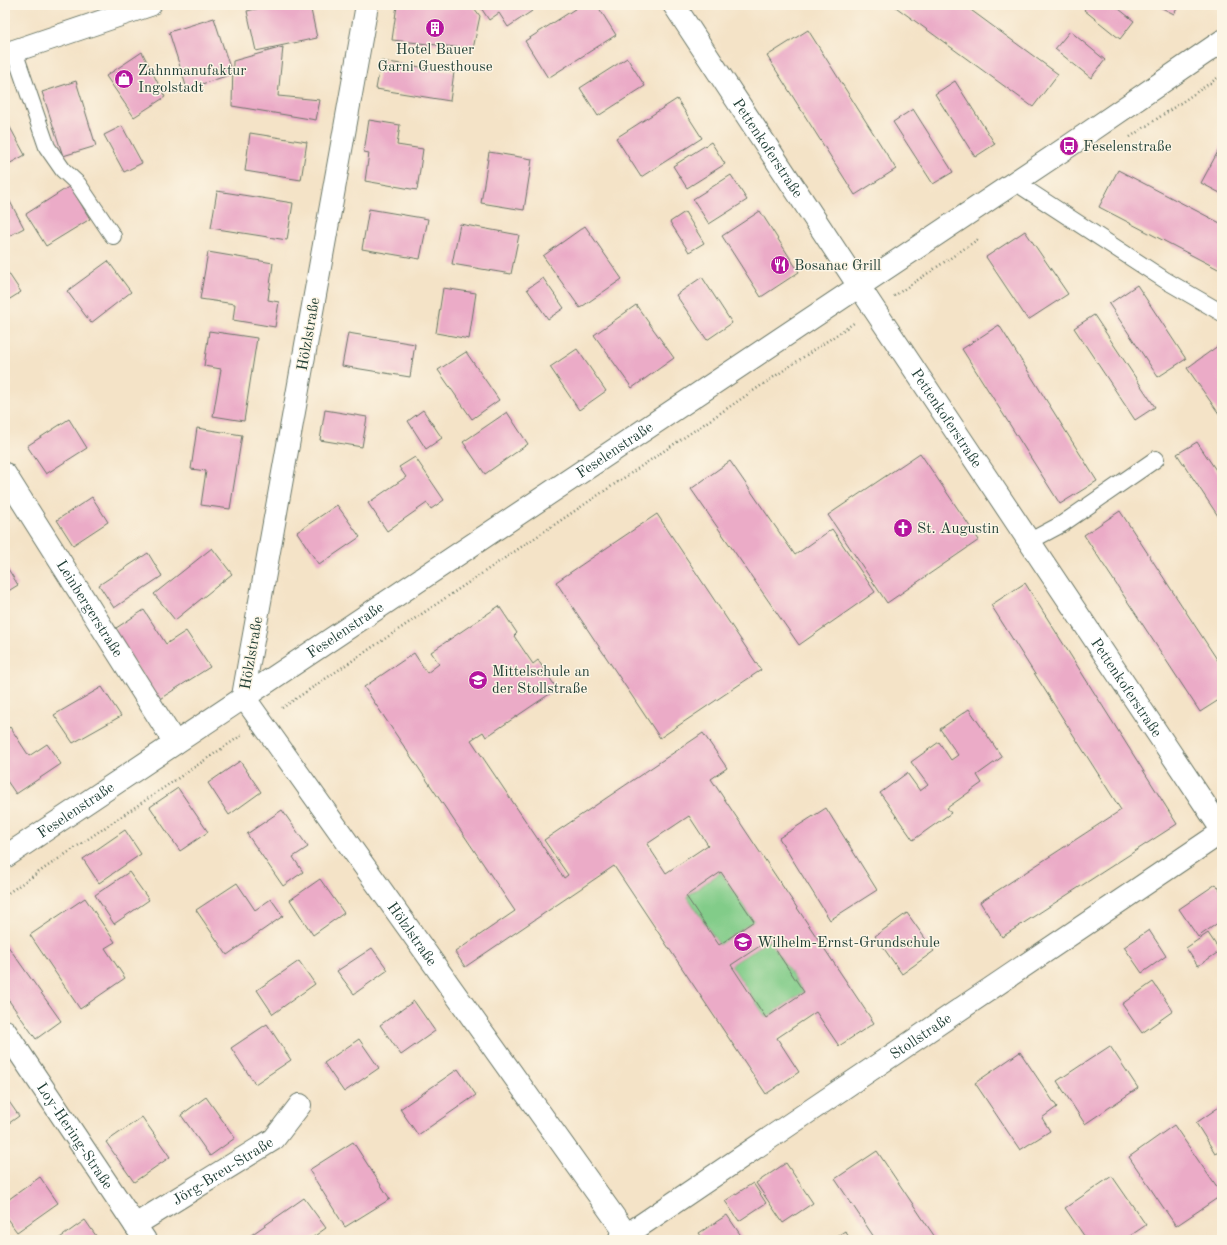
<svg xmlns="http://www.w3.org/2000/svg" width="1227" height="1245" font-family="'Old Standard TT',serif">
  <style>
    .green { fill: #82cc89; stroke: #50845e }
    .building { fill: #ebabc7; fill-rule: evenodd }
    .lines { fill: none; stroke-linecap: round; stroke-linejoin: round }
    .service-casing { stroke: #6a7767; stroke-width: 18 }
    .minor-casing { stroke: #6a7767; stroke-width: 24 }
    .path { stroke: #6a7767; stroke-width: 2.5; stroke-dasharray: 1 3; stroke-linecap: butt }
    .service { stroke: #fff; stroke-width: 16 }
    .minor { stroke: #fff; stroke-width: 22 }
    .labels { text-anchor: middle; stroke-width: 3; stroke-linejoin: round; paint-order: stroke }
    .poi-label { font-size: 15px; fill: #1f3d34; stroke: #fcf5e5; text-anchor: start }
    .street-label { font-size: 15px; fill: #1f3d34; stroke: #fcf5e5 }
  </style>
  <rect width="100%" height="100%" fill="#fcf5e5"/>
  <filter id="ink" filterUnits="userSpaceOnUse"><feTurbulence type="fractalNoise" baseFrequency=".025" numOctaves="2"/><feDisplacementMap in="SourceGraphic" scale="8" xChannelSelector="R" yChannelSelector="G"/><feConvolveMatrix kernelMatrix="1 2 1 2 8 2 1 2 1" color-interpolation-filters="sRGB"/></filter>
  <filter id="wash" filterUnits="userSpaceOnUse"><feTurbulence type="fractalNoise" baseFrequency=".012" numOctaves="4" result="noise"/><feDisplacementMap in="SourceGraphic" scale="16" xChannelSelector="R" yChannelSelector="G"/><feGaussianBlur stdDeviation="0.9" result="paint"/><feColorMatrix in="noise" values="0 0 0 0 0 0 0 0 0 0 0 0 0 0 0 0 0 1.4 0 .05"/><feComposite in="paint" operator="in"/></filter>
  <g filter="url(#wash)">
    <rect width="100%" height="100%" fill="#f4e3c7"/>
    <g class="green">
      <polygon points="721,872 754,921 719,945 687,896"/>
      <polygon points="769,940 804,992 766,1018 731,965"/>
    </g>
    <g id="blocks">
      <g class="building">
        <polygon points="273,5 310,5 317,38 256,51 247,11"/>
        <polygon points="397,5 472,5 480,16 473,49 392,40"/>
        <polygon points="479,5 528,5 532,11 508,27 499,13 489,20"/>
        <polygon points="581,5 597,5 616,35 548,78 525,41"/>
        <polygon points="893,5 964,5 1058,74 1033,107"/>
        <polygon points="1088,5 1114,5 1134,21 1120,39 1084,10"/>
        <polygon points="1156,5 1179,5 1174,14"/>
        <polygon points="214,18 232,74 187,89 169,32"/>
        <polygon points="808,30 896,169 855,195 767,56"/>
        <polygon points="1070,31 1105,60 1091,78 1055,49"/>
        <polygon points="283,47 278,96 320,100 316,120 232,106 233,61"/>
        <polygon points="142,52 165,97 134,117 106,76"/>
        <polygon points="627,58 645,86 598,116 580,88"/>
        <polygon points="381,61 454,72 450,101 376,89"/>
        <polygon points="76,81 96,146 63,156 42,92"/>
        <polygon points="955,81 995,144 975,157 935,94"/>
        <polygon points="677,99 702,138 641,177 616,138"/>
        <polygon points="913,109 953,172 933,184 893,122"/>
        <polygon points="5,118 25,155 5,166"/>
        <polygon points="369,120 400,125 397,145 423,149 417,190 365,181 369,153 364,152"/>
        <polygon points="122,126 142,163 124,172 104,135"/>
        <polygon points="250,133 307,142 301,180 245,171"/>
        <polygon points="711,142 725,164 687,188 673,166"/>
        <polygon points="1222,144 1222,194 1201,183"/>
        <polygon points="489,152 532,159 524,210 481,203"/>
        <polygon points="1118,170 1222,224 1222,271 1099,207"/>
        <polygon points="731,175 747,200 709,224 693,199"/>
        <polygon points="70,186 90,219 46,246 26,214"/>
        <polygon points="217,191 293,203 287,240 211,228"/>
        <polygon points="5,192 24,228 5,238"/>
        <polygon points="369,209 428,219 420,259 362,249"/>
        <polygon points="760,211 799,272 761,297 722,236"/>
        <polygon points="685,212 704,243 689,252 670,222"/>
        <polygon points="460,224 519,235 511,274 452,264"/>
        <polygon points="585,226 622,279 580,308 543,256"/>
        <polygon points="1025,231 1068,294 1028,320 986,257"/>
        <polygon points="208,252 273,263 268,300 279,302 275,327 233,320 235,304 200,299"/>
        <polygon points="108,261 131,292 91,323 67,291"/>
        <polygon points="5,268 21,292 5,302"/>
        <polygon points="702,277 732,323 707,340 676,295"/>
        <polygon points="543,278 564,308 548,319 527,289"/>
        <polygon points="1137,285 1186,359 1158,377 1109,304"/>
        <polygon points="443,288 476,293 469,339 436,333"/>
        <polygon points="636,305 674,358 632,388 594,335"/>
        <polygon points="1094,315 1155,407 1135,420 1074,328"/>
        <polygon points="999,325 1097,481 1060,504 962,349"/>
        <polygon points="209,331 257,338 244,421 213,416 221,369 204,366"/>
        <polygon points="348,333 415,344 410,377 342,366"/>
        <polygon points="1222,343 1222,418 1187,368"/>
        <polygon points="577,349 606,391 579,410 550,367"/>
        <polygon points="466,352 499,400 472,419 438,370"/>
        <polygon points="325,410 367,417 362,447 320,440"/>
        <polygon points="423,410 442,438 426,449 408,421"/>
        <polygon points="507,412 528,444 485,474 463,442"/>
        <polygon points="69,419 87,448 46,474 27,446"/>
        <polygon points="197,428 242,435 230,509 201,505 206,471 191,469"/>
        <polygon points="1197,442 1222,479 1222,522 1177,454"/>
        <polygon points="920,453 979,540 887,603 828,515"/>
        <polygon points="415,457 444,500 431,509 427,503 387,531 368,503 406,477 399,467"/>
        <polygon points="730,461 795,555 832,529 875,592 799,645 691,489"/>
        <polygon points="92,497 108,522 73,545 57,520"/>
        <polygon points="337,505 360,537 319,565 297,532"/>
        <polygon points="1120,511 1222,667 1222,698 1200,712 1084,535"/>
        <polygon points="657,514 761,670 660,738 556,582"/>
        <polygon points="212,548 232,574 175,620 154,594"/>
        <polygon points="148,553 162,576 114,608 99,585"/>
        <polygon points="5,564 18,585 5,593"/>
        <polygon points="1025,583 1177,824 1002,937 980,902 1121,810 991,605"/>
        <path d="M499,606L517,633L514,636L533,664L538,660L557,689L486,737L483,732L471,740L564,878L568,875L544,840L703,733L727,768L711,779L874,1023L839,1046L816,1012L777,1038L799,1072L766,1094L614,866L465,967L455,952L515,911L364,687L414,653L427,673L439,664L431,652ZM689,816L708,845L666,873L647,844ZM721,872L754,921L719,945L686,896ZM769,940L804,992L766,1018L731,965Z"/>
        <polygon points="144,610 166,644 186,631 210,667 158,700 113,630"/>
        <polygon points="102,687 121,716 73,743 54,715"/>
        <polygon points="969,709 1002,757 977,775 982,783 947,808 951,813 913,840 880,793 907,773 920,791 928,785 911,762 939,742 951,760 958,755 940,729"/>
        <polygon points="10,727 29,756 47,744 61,764 16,794 5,778 5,731"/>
        <polygon points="240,761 261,792 229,815 208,783"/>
        <polygon points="178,788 208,832 180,851 150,807"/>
        <polygon points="826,808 877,890 830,920 779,838"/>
        <polygon points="282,810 308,847 293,857 303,872 283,886 247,834"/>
        <polygon points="125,830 141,854 99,883 83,859"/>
        <polygon points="129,872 149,900 114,924 95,895"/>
        <polygon points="320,879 344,913 313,935 290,900"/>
        <polygon points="237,883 255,910 271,899 283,916 227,955 196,910"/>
        <polygon points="1216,884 1222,893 1222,920 1198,937 1179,909"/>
        <polygon points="85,898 115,942 105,948 125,978 80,1009 30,935"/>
        <polygon points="907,913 934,951 902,974 875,936"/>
        <polygon points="1149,930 1166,956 1142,973 1124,947"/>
        <polygon points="1208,933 1220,951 1198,966 1186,948"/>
        <polygon points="5,942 61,1021 36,1039 5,995"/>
        <polygon points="372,948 388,970 354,994 337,971"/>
        <polygon points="299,961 315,984 273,1014 257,990"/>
        <polygon points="1153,982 1173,1011 1142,1033 1122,1004"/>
        <polygon points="414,1001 435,1031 401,1055 380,1025"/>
        <polygon points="267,1024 291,1060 255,1084 231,1048"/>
        <polygon points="359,1039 379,1068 344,1092 324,1063"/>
        <polygon points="1110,1046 1138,1088 1085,1124 1057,1081"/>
        <polygon points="1020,1052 1057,1107 1042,1118 1050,1131 1020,1150 975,1083"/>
        <polygon points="458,1069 476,1095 418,1135 400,1109"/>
        <polygon points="5,1096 19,1116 5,1126"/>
        <polygon points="206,1097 235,1138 210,1156 181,1115"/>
        <polygon points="1222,1105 1222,1149 1215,1153 1196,1123"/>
        <polygon points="142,1117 170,1157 134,1182 106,1142"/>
        <polygon points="1174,1125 1222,1195 1176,1226 1129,1157"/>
        <polygon points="353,1142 390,1199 345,1227 309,1170"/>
        <polygon points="877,1151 937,1240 876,1240 835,1179"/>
        <polygon points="786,1163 813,1203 783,1223 756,1183"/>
        <polygon points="1112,1176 1146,1225 1124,1240 1087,1240 1065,1208"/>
        <polygon points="40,1177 58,1203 17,1232 5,1216 5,1202"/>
        <polygon points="753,1183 766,1203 739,1221 725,1201"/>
        <polygon points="304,1198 326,1228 309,1240 244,1240"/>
        <polygon points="727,1215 744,1240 704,1240 699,1233"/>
        <polygon points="85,1220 99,1240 57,1240"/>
        <polygon points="845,1231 851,1240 831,1240"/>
      </g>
    </g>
  </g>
  <g filter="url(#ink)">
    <use href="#blocks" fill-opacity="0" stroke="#6a7767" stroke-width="1"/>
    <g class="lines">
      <defs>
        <g id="service">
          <polyline points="14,51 47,147 63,170 78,184 113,236"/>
          <polyline points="1015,182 1165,280 1222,313"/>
          <polyline points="1030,541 1062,524 1156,459"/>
        </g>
        <g id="minor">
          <path id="s1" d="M367,5L243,696L627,1235"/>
          <path id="s2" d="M674,5L874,309L1222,830"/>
          <polyline points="5,54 150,5"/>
          <path id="s3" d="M5,474L175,743"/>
          <path id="s4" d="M5,857L1069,146L1222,41"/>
          <path id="s5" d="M5,1031L145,1240"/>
          <path id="s6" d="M135,1225L274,1139L300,1105"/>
          <path id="s7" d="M619,1240L1222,832"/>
        </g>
      </defs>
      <use href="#service" class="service-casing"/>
      <use href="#minor" class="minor-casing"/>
      <g class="path">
        <polyline points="1130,137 1222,75"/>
        <polyline points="894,296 980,238"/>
        <polyline points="282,708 854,323"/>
        <polyline points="5,895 242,735"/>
      </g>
      <use href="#service" class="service"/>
      <use href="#minor" class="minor"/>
    </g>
  </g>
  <defs>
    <symbol id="building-disc" viewBox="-11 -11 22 22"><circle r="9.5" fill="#b5179e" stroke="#fcf5e5"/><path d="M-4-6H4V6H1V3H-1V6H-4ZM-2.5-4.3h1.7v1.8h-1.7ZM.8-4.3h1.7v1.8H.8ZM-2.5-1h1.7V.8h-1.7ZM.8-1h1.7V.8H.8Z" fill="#fff"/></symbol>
    <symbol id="shop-disc" viewBox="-11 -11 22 22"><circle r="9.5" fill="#b5179e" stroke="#fcf5e5"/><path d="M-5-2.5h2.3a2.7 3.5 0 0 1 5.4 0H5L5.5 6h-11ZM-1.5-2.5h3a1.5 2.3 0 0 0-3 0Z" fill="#fff"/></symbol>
    <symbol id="bus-disc" viewBox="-11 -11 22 22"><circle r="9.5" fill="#b5179e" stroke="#fcf5e5"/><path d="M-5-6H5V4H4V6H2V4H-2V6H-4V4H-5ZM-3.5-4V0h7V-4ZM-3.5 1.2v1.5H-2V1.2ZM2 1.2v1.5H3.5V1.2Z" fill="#fff"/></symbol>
    <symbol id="restaurant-disc" viewBox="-11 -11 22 22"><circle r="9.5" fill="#b5179e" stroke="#fcf5e5"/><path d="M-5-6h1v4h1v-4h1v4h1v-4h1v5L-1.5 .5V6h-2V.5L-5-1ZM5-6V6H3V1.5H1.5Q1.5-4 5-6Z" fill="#fff"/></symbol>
    <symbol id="church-disc" viewBox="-11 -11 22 22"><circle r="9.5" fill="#b5179e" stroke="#fcf5e5"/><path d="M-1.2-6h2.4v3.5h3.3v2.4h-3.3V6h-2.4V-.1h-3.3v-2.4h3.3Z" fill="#fff"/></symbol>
    <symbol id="university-disc" viewBox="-11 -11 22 22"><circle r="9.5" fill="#b5179e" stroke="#fcf5e5"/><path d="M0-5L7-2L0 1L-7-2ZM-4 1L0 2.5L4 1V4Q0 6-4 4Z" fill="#fff"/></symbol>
    <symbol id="school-disc" viewBox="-11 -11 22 22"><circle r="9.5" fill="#b5179e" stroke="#fcf5e5"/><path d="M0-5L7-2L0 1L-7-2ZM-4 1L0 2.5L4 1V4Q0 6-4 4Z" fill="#fff"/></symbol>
  </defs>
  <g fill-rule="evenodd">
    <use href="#building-disc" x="424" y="17" width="22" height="22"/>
    <use href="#shop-disc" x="113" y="68" width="22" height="22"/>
    <use href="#bus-disc" x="1058" y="135" width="22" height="22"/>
    <use href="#restaurant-disc" x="769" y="254" width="22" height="22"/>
    <use href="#church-disc" x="892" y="517" width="22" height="22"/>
    <use href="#university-disc" x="467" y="669" width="22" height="22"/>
    <use href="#school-disc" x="732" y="931" width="22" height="22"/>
  </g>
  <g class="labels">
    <g class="poi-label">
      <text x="435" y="54" text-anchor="middle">Hotel Bauer<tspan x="435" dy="17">Garni Guesthouse</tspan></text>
      <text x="138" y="75">Zahnmanufaktur<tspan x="138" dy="17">Ingolstadt</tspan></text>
      <text x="1083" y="151">Feselenstraße</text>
      <text x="794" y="270">Bosanac Grill</text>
      <text x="917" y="533">St. Augustin</text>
      <text x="492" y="676">Mittelschule an<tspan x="492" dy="17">der Stollstraße</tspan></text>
      <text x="757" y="947">Wilhelm-Ernst-Grundschule</text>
    </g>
    <g class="street-label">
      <text dy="5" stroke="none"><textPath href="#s2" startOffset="171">Pettenkoferstraße</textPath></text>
      <text transform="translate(308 334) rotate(-80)" y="5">Hölzlstraße</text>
      <text dy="5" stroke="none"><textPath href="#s2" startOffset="495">Pettenkoferstraße</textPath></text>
      <text dy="5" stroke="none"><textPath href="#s4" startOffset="733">Feselenstraße</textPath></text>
      <text dy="5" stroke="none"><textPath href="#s3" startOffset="159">Leinbergerstraße</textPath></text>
      <text dy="5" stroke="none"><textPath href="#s4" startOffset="409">Feselenstraße</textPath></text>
      <text transform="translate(251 653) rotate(-80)" y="5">Hölzlstraße</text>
      <text dy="5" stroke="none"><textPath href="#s2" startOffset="819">Pettenkoferstraße</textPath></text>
      <text dy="5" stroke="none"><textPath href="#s4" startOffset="85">Feselenstraße</textPath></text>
      <text dy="5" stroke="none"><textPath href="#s1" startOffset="994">Hölzlstraße</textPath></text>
      <text dy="5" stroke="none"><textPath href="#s7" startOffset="364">Stollstraße</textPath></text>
      <text dy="5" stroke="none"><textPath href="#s5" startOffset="126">Loy-Hering-Straße</textPath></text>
      <text dy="5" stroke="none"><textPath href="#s6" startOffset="103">Jörg-Breu-Straße</textPath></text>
    </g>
  </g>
  <rect width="1227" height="1245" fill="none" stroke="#fcf5e5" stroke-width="20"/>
</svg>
